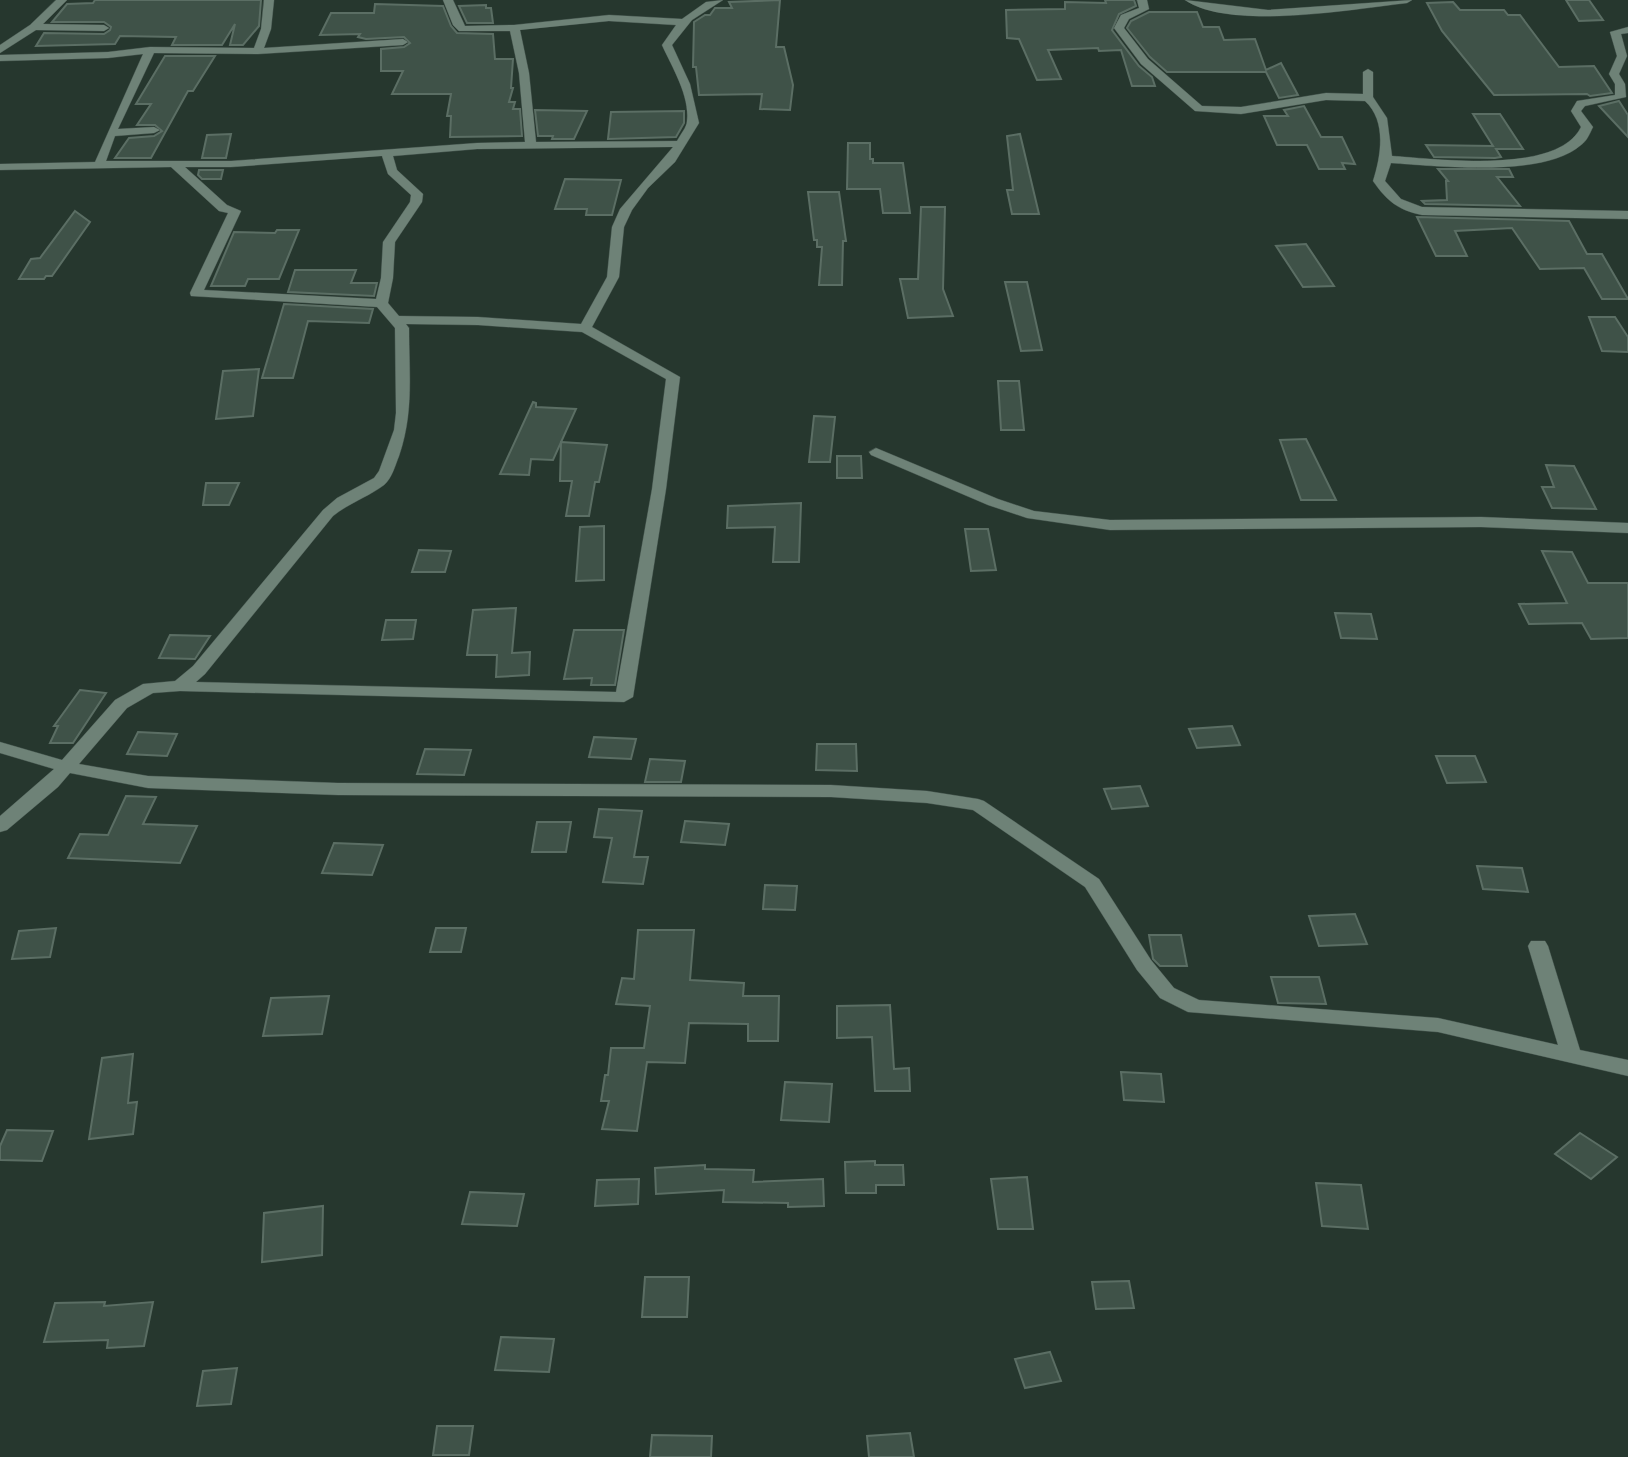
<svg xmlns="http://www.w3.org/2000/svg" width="1628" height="1457" font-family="Lato,sans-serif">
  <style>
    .building { fill: #3f5248; stroke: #5b6e64; stroke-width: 2 }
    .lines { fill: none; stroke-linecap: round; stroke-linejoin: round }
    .minor-casing { stroke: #42524b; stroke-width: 1 }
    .minor { fill: #6e8277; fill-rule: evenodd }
  </style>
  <rect width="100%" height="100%" fill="#26372e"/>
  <g class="building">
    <polygon points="95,0 261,0 259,26 243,45 230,45 235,24 222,45 172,45 176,37 120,36 115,44 36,46 44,33 104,34 110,30 111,27 104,22 52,22 67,4 93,3"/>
    <polygon points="780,0 776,47 784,47 793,85 790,110 760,109 762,94 699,95 696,67 693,67 694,22 705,15 710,15 715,8 732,8 729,2"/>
    <polygon points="1105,0 1134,0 1136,6 1119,14 1112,30 1139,66 1152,77 1155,86 1132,86 1121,50 1099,51 1098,48 1048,50 1061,79 1037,80 1019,39 1007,38 1006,10 1065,9 1065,2 1106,3"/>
    <polygon points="1566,0 1589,0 1603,20 1579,21"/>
    <polygon points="1453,2 1460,10 1504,10 1508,15 1520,15 1559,67 1594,66 1612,93 1590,96 1587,94 1494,95 1442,31 1427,3"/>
    <polygon points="375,4 443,6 451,26 457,33 493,34 495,59 513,59 511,88 513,88 509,102 515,102 513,109 520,109 522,136 450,137 451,116 447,116 451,94 392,94 403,71 381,71 381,49 404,47 410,43 404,37 366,39 358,37 360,34 320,35 331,13 374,13"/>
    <polygon points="486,5 486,8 491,8 493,23 467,23 459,6"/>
    <polygon points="1149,12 1197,12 1203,27 1219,27 1224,40 1255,39 1266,70 1281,63 1298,95 1279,98 1266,72 1167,72 1150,57 1127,28 1131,21"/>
    <polygon points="165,56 215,56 193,91 188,91 151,158 115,158 129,138 154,136 162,131 155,125 137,125 151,104 136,104"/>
    <polygon points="1619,101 1628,115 1628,137 1599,106"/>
    <polygon points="1304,106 1321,137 1342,137 1355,164 1342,163 1345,169 1319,169 1307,145 1277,145 1264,116 1288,116 1284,110"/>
    <polygon points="535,110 587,111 574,139 552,139 553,136 538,136"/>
    <polygon points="684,111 684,123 676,137 608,139 611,112"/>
    <polygon points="1473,114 1500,114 1523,149 1496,149 1501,157 1495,158 1434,157 1426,145 1493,146"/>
    <polygon points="231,134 226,158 202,158 207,135"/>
    <polygon points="1020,134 1039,214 1012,214 1007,190 1013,190 1007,136"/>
    <polygon points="848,143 870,143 870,159 873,159 873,163 903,163 910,213 883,213 880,189 847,189"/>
    <polygon points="1438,169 1509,169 1513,177 1497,177 1520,206 1425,204 1422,201 1447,200 1446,181 1448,181"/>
    <polygon points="199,170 223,170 221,179 202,179 198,175"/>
    <polygon points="565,179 621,180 612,215 586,215 587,209 555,209"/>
    <polygon points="808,192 839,192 846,241 843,241 842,285 819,285 822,247 817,247 817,240 814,240"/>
    <polygon points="921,207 945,207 943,289 953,316 908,318 900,279 918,279"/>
    <polygon points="75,211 90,222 52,276 46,276 44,279 19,279 31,259 40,258"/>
    <polygon points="1417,217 1569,221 1587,254 1602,254 1628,299 1602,299 1584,268 1540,269 1512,228 1455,231 1467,256 1436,256"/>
    <polygon points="277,230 299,230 279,279 248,279 245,286 211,286 234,232 275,233"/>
    <polygon points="1306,244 1334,286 1303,287 1276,246"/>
    <polygon points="295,270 356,270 351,283 377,283 374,296 288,292"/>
    <polygon points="1005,282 1027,282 1042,350 1021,351"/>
    <polygon points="284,304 373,309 369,323 308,321 293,378 262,378"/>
    <polygon points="1589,317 1615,317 1628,337 1628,352 1602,351"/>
    <polygon points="259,369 253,416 216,419 223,371"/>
    <polygon points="998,381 1019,381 1024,430 1001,430"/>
    <polygon points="533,402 536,403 536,407 576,409 553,460 531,459 529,475 500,474"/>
    <polygon points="814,416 835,417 830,462 809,462"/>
    <polygon points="1306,439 1336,500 1301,500 1280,440"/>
    <polygon points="561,442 607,445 599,482 595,482 589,516 566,516 572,481 560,481"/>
    <polygon points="837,456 861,456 862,478 837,478"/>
    <polygon points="1546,465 1574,466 1596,509 1552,508 1542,487 1554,487"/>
    <polygon points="206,483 239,483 229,505 203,505"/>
    <polygon points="801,503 799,562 773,562 775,527 727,528 728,506"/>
    <polygon points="604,526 604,580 576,581 580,527"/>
    <polygon points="965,529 988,529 996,570 971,571"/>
    <polygon points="419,550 451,551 445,572 412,572"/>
    <polygon points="1542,551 1572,552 1588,583 1628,583 1628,638 1591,639 1582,623 1529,624 1519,604 1567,603"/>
    <polygon points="516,608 512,653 530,652 529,675 496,677 497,655 467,655 473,610"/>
    <polygon points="1335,613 1371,614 1377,639 1341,638"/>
    <polygon points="386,620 416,620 413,639 382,640"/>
    <polygon points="574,630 624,630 615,685 591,685 592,678 564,679"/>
    <polygon points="170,635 210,636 195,659 159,658"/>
    <polygon points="80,690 106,693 73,743 50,743 58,726 54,726"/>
    <polygon points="1232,726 1240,745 1197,748 1189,729"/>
    <polygon points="138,732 177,734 167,756 127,754"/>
    <polygon points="594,737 636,739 631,759 589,757"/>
    <polygon points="817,744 856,744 857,771 816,770"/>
    <polygon points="425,749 471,750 464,775 417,774"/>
    <polygon points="1436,756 1475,756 1486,782 1447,783"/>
    <polygon points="650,759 685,761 681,782 645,782"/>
    <polygon points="1140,786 1148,806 1112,809 1104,789"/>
    <polygon points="126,796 156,797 143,824 197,826 180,863 68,858 80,834 108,835"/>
    <polygon points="599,809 642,811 634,857 648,857 643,884 603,882 612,838 594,837"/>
    <polygon points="685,821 729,824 725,845 681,842"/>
    <polygon points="537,822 571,822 566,852 532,852"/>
    <polygon points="334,843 383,845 372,875 322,873"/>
    <polygon points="1477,866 1522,868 1528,892 1483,889"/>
    <polygon points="765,885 797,886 795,910 763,909"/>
    <polygon points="1355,914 1367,944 1319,946 1309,916"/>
    <polygon points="56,928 50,957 12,959 19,931"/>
    <polygon points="436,928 466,928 461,952 430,952"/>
    <polygon points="638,930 694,930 690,980 744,983 743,996 779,996 778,1041 748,1041 748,1024 689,1023 685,1063 647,1062 637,1131 602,1129 609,1101 601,1101 605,1075 608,1075 611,1048 644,1048 650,1006 616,1004 622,978 634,979"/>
    <polygon points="1149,935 1181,935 1187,966 1160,966 1153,959"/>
    <polygon points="1271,977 1319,977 1326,1004 1278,1003"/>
    <polygon points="329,996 322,1034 263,1036 271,998"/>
    <polygon points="890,1005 894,1069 909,1068 910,1091 875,1091 872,1037 837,1038 837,1006"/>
    <polygon points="133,1054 128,1103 137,1102 133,1134 89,1139 102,1058"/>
    <polygon points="1121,1072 1161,1074 1164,1102 1124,1100"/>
    <polygon points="785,1082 832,1084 829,1122 781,1120"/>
    <polygon points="7,1130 53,1131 42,1161 0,1160 0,1146"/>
    <polygon points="1580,1133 1617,1157 1591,1179 1555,1154"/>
    <polygon points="875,1161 875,1165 903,1165 904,1185 876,1185 876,1193 846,1193 845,1162"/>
    <polygon points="705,1165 705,1169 754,1170 753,1182 823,1179 824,1206 788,1207 788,1203 723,1202 724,1190 656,1194 655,1168"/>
    <polygon points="1027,1177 1033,1229 998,1229 991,1179"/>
    <polygon points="639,1179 638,1204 595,1206 597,1180"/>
    <polygon points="1316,1183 1361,1185 1368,1229 1322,1226"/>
    <polygon points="470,1192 524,1194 517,1226 462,1224"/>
    <polygon points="323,1206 322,1255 262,1262 264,1213"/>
    <polygon points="645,1277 689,1277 687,1317 642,1317"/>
    <polygon points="1129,1281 1134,1308 1096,1309 1092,1282"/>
    <polygon points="105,1302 104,1306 153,1302 144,1346 107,1348 108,1340 44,1342 55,1303"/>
    <polygon points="501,1337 554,1339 549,1372 495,1370"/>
    <polygon points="1050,1352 1061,1381 1025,1388 1015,1359"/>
    <polygon points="237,1368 231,1404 197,1406 203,1371"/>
    <polygon points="437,1426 473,1426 469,1455 433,1455"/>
    <polygon points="910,1433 914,1457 869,1457 867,1436"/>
    <polygon points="652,1435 712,1436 711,1457 650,1457"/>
  </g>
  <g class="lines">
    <defs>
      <g id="minor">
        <polygon points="56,0 67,0 43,24 104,25 109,28 104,31 36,30 0,53 0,45 30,25"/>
        <path d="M264,0H274L271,29L264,48L403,39L408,42L403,45L258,54L154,53L118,129L154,127L160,130L154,133L115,136L106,161H231L477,143L525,142L519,73L510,31H459L453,25L443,0H453L465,26L514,25L609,15L682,19L706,2L723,0L692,20L672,45L690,84L699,123L675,162L648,188L632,210L624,227L619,277L592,327L680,377L666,489L633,697L624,702L180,691L153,693L127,708L79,764L148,776L338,783L831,785L927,791L978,799L984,801L1099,879L1151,960L1174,988L1199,1000L1438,1018L1558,1045L1528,946L1531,941H1545L1548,946L1580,1050L1628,1060V1076L1438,1032L1188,1012L1160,998L1137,970L1085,887L973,810L927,803L831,797L338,795L148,788L70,773L58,787L7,830L0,832V816L54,769L0,753V742L62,760L115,700L143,684L175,681L193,666L323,510L337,498L374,478L379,471L394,430L396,413L395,328L377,307L191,296L190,293L228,213L219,211L171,167L0,170V164L95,162L143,54L108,58L0,61V55L108,52L150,47L254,48L261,29ZM609,21L676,25L662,45C672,67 690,96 687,121C687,127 680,135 677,141L536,142L529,73L520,30ZM673,147L620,209L612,227L607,277L581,324L478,317L399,316L388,303L393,278L395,242L422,202L423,194L397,170L393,156L477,149ZM382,156L388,174L411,195L410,202L383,242L381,278L376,299L204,290L241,211L227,205L185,167H231ZM406,324L478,325L582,332L666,379L652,489L616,692L196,682L205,674L333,516C349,503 368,497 384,485C392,478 395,466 399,456C414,412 409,374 409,328Z"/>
        <path d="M1137,0H1147L1149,9L1129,19L1124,28L1148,59L1202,106L1241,107L1326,93L1363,94V72L1368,69L1373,72V97L1387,118L1392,156C1438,159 1558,175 1581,127L1571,111L1577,101L1615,95V84L1609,74L1617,56L1610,32L1628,27V33L1621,34L1627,56L1619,74L1625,84L1626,97L1585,106L1581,111L1593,127C1590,133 1587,141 1581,145C1544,178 1439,166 1391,163L1385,181L1401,199L1422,207L1628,211V219L1422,215C1398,210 1387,201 1373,181C1381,156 1387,121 1365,101L1326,100L1241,114L1195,111L1141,64L1114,28L1121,15L1139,8Z"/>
        <path d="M1185,0L1268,10L1412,0L1407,3C1353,9 1230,31 1185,0Z"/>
        <polygon points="876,448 998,499 1034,511 1110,520 1481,517 1628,523 1628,533 1481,527 1110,530 1027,518 988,505 871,455 869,452"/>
      </g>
    </defs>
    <use href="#minor" class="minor-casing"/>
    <use href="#minor" class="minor"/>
  </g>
</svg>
